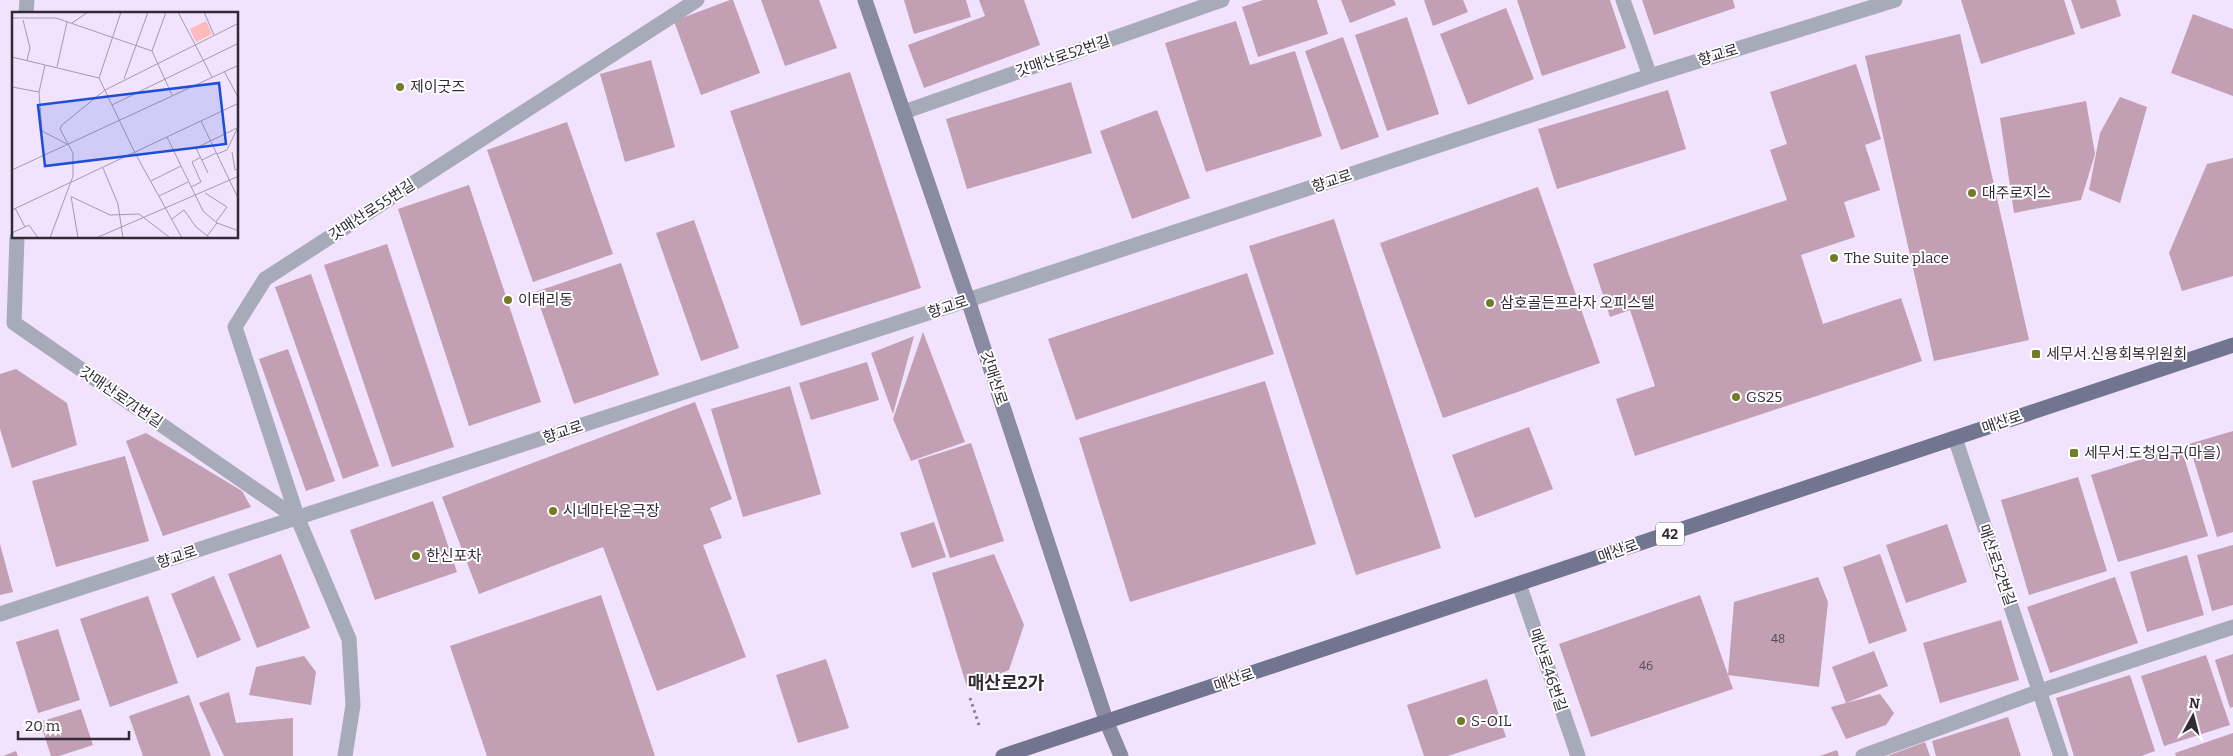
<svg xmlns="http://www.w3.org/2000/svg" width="2233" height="756" font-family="Bitter,'Noto Sans KR',serif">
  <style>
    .building { fill: #c29fb2 }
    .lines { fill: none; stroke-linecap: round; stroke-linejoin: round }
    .path { stroke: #887d90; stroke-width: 3; stroke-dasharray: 2.5 4; stroke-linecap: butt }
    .street { stroke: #a7aab9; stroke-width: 15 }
    .secondary { stroke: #888ba2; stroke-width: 15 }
    .primary { stroke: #717590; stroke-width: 15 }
    .poi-dot { fill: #727b26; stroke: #fff; stroke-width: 2 }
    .labels { text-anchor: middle; stroke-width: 4; stroke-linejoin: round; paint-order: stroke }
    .number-label { font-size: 12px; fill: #564856 }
    .shield { fill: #fff; stroke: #706b73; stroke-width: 1 }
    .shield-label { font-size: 14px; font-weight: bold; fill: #322b37 }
    .street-label { font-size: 15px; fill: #322b37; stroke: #fff }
    .poi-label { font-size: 15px; fill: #322b37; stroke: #fff; text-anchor: start }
    .quarter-label { font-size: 18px; font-weight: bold; fill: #322b37; stroke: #fff }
    .inset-road { fill: none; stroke: #a599ae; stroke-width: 1 }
    .view { fill: #1d4ed8; fill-opacity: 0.15; stroke: #1d4ed8; stroke-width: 2.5 }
    .inset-edge { fill: none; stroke: #322b37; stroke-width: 2.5 }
  </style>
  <rect width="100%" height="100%" fill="#f1e2fd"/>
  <g class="building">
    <polygon points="730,0 733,0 760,73 701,95 674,21"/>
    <polygon points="761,0 819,0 837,48 785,66"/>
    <polygon points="904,0 966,0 971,17 914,34"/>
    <polygon points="979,0 1024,0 1040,45 924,88 908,45 985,16"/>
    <polygon points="1263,0 1317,0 1328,34 1258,57 1242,7"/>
    <polygon points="1341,0 1394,0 1396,5 1350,23"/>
    <polygon points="1424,0 1463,0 1468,12 1433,26"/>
    <polygon points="1517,0 1610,0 1626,48 1542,76"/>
    <polygon points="1642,0 1733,0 1735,8 1654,35"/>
    <polygon points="1961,0 2064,0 2075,34 1981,64"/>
    <polygon points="2071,0 2116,0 2121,16 2081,29"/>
    <polygon points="1506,8 1534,79 1468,105 1440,34"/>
    <polygon points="2193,14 2233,29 2233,96 2171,73"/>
    <polygon points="1407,17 1439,114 1387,131 1355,35"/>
    <polygon points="1236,21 1250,65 1295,51 1322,136 1206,172 1165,43"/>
    <polygon points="1960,34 2029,340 1934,361 1865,56"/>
    <polygon points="1343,37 1379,137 1341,150 1305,51"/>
    <polygon points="651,60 675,147 625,162 600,74"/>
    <polygon points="1856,64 1881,139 1865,145 1880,190 1844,202 1855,237 1801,255 1823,324 1901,298 1922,361 1635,456 1616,399 1655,386 1630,310 1610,317 1593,264 1787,200 1770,150 1787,144 1770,92"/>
    <polygon points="850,72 921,288 801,326 730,111"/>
    <polygon points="1071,82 1092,153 967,189 946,119"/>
    <polygon points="1668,90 1686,149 1557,189 1538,129"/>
    <polygon points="2120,97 2147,107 2120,203 2089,190 2100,133"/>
    <polygon points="2086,101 2095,154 2081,200 2014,213 2000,118"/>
    <polygon points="1157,110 1190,198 1132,219 1100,131"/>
    <polygon points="567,122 613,254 533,282 487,150"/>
    <polygon points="2233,158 2233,276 2182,291 2169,253 2207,164"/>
    <polygon points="469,185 541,402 469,426 398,209"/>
    <polygon points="1538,187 1600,363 1443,418 1380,243"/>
    <polygon points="1334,219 1441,548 1356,575 1249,246"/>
    <polygon points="694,220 739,348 701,361 656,233"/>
    <polygon points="387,244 454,447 392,467 324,265"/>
    <polygon points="621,263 659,375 574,404 535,292"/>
    <polygon points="1247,273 1274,354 1076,420 1048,339"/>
    <polygon points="311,274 379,466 343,479 275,287"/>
    <polygon points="923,332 965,442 911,461 893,419"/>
    <polygon points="914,336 893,414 871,353"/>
    <polygon points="288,349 335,481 306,491 259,359"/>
    <polygon points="867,362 879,400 811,420 799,383"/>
    <polygon points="16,369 67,403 77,445 12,468 0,429 0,374"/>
    <polygon points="1265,381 1316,544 1130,602 1079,438"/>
    <polygon points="790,386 821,494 743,517 711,409"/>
    <polygon points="695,402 732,499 710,508 722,538 703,545 746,657 657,691 603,547 479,594 442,497"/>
    <polygon points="1529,427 1553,489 1475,518 1452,455"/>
    <polygon points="2233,431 2233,532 2217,537 2189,444"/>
    <polygon points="146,433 242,491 251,507 163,536 126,441"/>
    <polygon points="971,443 1004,541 950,558 918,460"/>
    <polygon points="2181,447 2208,536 2118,562 2091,475"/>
    <polygon points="125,456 149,541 56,567 32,481"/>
    <polygon points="2078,477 2107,571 2029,595 2001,500"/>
    <polygon points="433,501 457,572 375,600 350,530"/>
    <polygon points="934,522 946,557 912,568 900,533"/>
    <polygon points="1947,524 1967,582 1906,603 1886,545"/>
    <polygon points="0,544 13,592 0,595"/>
    <polygon points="2233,545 2233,605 2212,611 2197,555"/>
    <polygon points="281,554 310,628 257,648 228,574"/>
    <polygon points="994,554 1024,625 1009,670 967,687 932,573"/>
    <polygon points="1880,554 1907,631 1869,644 1843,567"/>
    <polygon points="2187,555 2204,615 2147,632 2130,572"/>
    <polygon points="214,576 241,640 197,658 171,594"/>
    <polygon points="1818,577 1828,602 1819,687 1728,675 1734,602"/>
    <polygon points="2115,577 2138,643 2050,673 2027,607"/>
    <polygon points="601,595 655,756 487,756 450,646"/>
    <polygon points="1700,595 1733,689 1591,737 1559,644"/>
    <polygon points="148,596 178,683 110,707 80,619"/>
    <polygon points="2001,620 2019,680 1940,703 1923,643"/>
    <polygon points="58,629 80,700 38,713 16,642"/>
    <polygon points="1874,651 1888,686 1846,703 1832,667"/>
    <polygon points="2233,654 2233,707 2230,708 2215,660"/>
    <polygon points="2206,655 2230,725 2164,746 2141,676"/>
    <polygon points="304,656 316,672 311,705 249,695 256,667"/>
    <polygon points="826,659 849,728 798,743 776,675"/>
    <polygon points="2130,675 2155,751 2141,756 2074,756 2056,698"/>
    <polygon points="1487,679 1506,737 1448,756 1424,756 1407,705"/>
    <polygon points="229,692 236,723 293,718 293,756 224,756 199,703"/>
    <polygon points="1880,694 1894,713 1886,725 1846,739 1831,707"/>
    <polygon points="189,695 211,756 143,756 129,716"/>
    <polygon points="81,709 93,745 59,756 51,756 40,722"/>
    <polygon points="2008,717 2021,756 1936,756 1932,741"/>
    <polygon points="2233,733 2233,756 2176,756 2175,753"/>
    <polygon points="1925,742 1930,756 1887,756"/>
    <polygon points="1837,750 1839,756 1820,756"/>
    <polygon points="16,751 18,756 3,756"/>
  </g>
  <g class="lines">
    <polyline class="path" points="970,698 979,725"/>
    <g class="street">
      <polyline points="1623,0 1650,76"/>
      <polyline points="26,14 27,0"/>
      <polyline points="904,112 1222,0"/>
      <polyline points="17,238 14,323 298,519"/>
      <polyline points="1955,438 2061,756"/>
      <polyline points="1519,584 1578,756"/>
      <polyline points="0,614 968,300 1650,76 1895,0"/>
      <polyline points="345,756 353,705 349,639 298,519 235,327 265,279 697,0"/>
      <polyline points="1863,756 2040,691 2233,627"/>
    </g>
    <polyline class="secondary" points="865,0 968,300 1107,723 1121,756"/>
    <polyline class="primary" points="1003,756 2233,345"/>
  </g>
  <g class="poi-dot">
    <circle cx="400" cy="87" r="5"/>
    <circle cx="1972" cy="193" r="5"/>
    <circle cx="1834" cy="258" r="5"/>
    <circle cx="508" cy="300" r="5"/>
    <circle cx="1490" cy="303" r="5"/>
    <rect x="2031" y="349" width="10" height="10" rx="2.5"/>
    <circle cx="1736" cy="397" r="5"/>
    <rect x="2069" y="448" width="10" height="10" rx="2.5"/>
    <circle cx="553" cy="511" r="5"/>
    <circle cx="416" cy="556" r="5"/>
    <circle cx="1461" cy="721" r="5"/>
  </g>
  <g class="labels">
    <g class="number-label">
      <text x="1778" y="643">48</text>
      <text x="1646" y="670">46</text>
    </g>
    <rect class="shield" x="1656" y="522.5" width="28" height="23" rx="4"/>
    <g class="shield-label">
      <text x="1670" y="539">42</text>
    </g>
    <g class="street-label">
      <text transform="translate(1718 55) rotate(-17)" y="5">향교로</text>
      <text transform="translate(1063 56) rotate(-19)" y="5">갓매산로52번길</text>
      <text transform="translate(1332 181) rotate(-18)" y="5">향교로</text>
      <text transform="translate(372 210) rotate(-33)" y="5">갓매산로55번길</text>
      <text transform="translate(948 307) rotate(-18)" y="5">향교로</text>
      <text transform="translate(994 378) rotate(72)" y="5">갓매산로</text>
      <text transform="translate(121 397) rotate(34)" y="5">갓매산로71번길</text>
      <text transform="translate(2002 422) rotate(-19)" y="5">매산로</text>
      <text transform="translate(563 432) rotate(-18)" y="5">향교로</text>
      <text transform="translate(1618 551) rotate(-19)" y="5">매산로</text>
      <text transform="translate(177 557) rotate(-18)" y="5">향교로</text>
      <text transform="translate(1997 565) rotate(71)" y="5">매산로52번길</text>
      <text transform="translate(1548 670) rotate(71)" y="5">매산로46번길</text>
      <text transform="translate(1234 680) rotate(-19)" y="5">매산로</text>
    </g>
    <g class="poi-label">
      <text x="410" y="92">제이굿즈</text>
      <text x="1982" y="198">대주로지스</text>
      <text x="1844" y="263">The Suite place</text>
      <text x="518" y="305">이태리동</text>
      <text x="1500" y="308">삼호골든프라자 오피스텔</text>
      <text x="2046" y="359">세무서.신용회복위원회</text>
      <text x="1746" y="402">GS25</text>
      <text x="2084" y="458">세무서.도청입구(마을)</text>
      <text x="563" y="516">시네마타운극장</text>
      <text x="426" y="561">한신포차</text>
      <text x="1471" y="726">S-OIL</text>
    </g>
    <g class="quarter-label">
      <text x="1006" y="689">매산로2가</text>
    </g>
  </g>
  <g transform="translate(12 12)">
    <rect width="226" height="226" fill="#f1e2fd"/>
    <path d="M194,9L200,22L184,30L178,17Z" fill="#fcbabc"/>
    <path class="inset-road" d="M166,0L200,65M192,0L202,23M0,6H44L140,39M11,8L18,36L15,48M60,11L76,0M140,39L160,83M140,39L154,0M0,45L87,66M33,53L27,80L30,119L55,132M45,55L55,10M212,59L227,87M87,66L123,141L170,226M87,66L109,0M112,67L136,0M0,75L27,80M100,93L227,31M189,109L227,188M155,125L191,199L205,211L227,219M220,140L223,158L227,157M205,142L215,138L227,113M190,148L204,141M91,156L106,192L111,226M0,158L227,53M196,161L184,136L225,116M139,169L169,154M179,175L189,170L180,150L189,145M193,181L215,195L204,210M59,184L66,226M147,184L176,170M60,185L98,203L127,202L157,225M3,196L13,215M0,198L227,91M160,207L172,198L184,215L198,226M0,221L17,213L26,226M195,224L205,211M38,226L61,164V141L48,117L50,113L93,78L227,11M84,226L227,164"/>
    <path class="view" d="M207,71L214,132L33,154L26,93Z"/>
    <rect width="226" height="226" class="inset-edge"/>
  </g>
  <g transform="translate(2193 716) rotate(7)" stroke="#ffffff" stroke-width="4" paint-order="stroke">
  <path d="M0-4L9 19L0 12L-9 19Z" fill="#322b37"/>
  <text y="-8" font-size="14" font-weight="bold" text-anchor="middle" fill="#322b37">N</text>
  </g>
  <path d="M18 731v8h111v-8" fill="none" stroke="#322b37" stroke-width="2.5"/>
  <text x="25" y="731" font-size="15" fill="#322b37" stroke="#ffffff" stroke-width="4" paint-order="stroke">20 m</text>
</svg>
